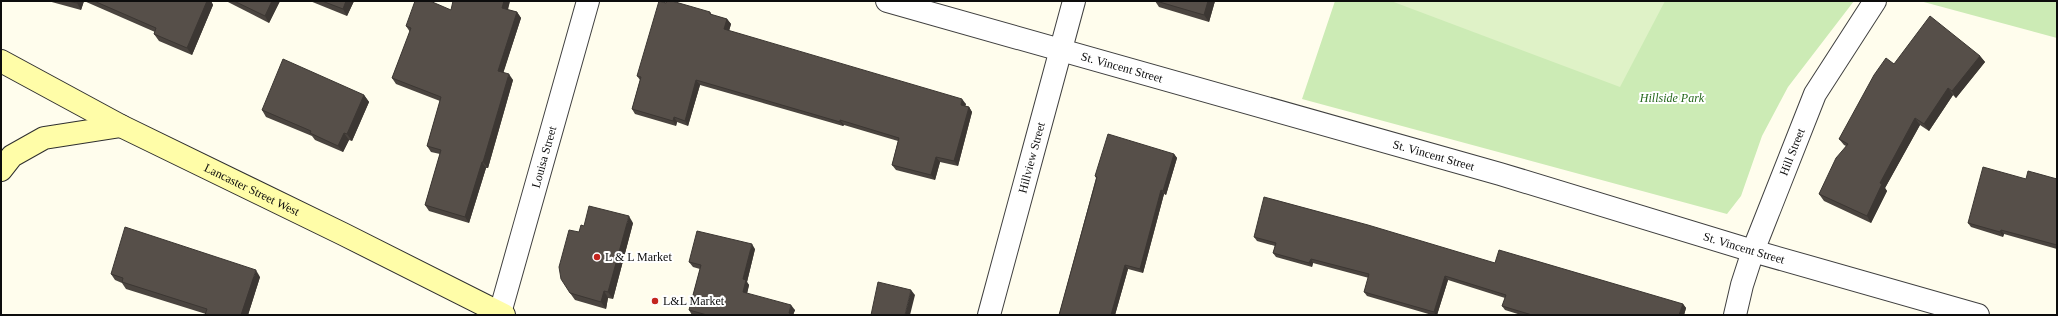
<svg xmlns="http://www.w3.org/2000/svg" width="2058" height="316" font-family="Georgia,serif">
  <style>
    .green { fill: #ccebb5 }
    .pitch { fill: #dff2c7 }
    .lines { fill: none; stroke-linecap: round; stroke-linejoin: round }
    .minor-casing { stroke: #404040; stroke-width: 24 }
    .secondary-casing { stroke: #2f2f2f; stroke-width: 24 }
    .minor { stroke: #fff; stroke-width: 22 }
    .secondary { stroke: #fffda8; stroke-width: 22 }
    .wall { fill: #4a443f }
    .shaded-wall { fill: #3c3733 }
    .building { fill: #564f49; stroke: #3c3733 }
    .poi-dot { fill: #c3251f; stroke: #fff; stroke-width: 1.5 }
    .labels { text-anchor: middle; stroke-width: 4; stroke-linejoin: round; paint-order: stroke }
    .street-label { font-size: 12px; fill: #0d0d0d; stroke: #fff }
    .park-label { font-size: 12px; font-style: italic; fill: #24671a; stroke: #fff }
    .poi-label { font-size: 12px; fill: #0d0d0d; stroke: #fff; text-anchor: start }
  </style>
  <rect width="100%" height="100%" fill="#fffded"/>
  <g class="green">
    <polygon points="1335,1 1854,1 1788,87 1762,136 1741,196 1727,214 1302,99"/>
    <polygon points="1920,1 2057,1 2057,38"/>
  </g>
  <polygon class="pitch" points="1391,1 1665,1 1620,87"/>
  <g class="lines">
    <defs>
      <g id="minor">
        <path id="s1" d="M887,1L1500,174L1753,251L1978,315"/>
        <path id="s2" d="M500,313L588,1"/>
        <path id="s3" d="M989,315L1074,1"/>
        <path id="s4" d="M1735,315L1742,285L1753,251L1815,94L1875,1"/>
      </g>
      <g id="secondary">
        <path id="s5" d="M1,61L121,126L343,234L504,315"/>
        <polyline points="1,170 12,156 44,138 121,126"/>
      </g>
    </defs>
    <use href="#minor" class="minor-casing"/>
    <use href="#secondary" class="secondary-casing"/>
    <use href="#minor" class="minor"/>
    <use href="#secondary" class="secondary"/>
  </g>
  <g class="wall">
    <polygon points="48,1 211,1 213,5 192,55 159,41 154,34 155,32 84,1 81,10"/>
    <polygon points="226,1 280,1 269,23"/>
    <polygon points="310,1 354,1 347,16"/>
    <polygon points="510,1 508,10 517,12 521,18 503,73 513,80 488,168 486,168 469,223 429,211 425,205 440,154 431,152 427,146 440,101 396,84 392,78 410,32 406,26 451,10"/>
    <polygon points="1155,1 1215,1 1209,22 1159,7"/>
    <polygon points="710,12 712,15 727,19 731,24 729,31 966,104 965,106 969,107 972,112 958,166 940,162 935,180 896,170 892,165 898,141 844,125 843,126 700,85 688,126 677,122 676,126 635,114 632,109 640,80 637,76"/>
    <polygon points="1980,56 1985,62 1956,98 1953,95 1929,131 1920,125 1885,188 1887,191 1871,223 1824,201 1819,194 1846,146 1844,145 1839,139 1894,64"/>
    <polygon points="364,95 369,102 352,141 349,140 343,152 315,140 312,136 266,117 262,110"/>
    <polygon points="1174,154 1177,158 1166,195 1164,194 1143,273 1128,269 1115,315 1059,315 1096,178 1095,176"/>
    <polygon points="2026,179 2057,179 2057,249 2004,234 2003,237 1971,227 1968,223"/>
    <polygon points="633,223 613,299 608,298 606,309 575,300 570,293 579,232 584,226"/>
    <polygon points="1254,237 1495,263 1683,304 1686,308 1684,315 1521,315 1505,310 1502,306 1505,298 1448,280 1437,315 1432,315 1367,296 1364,292 1369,278 1313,263 1312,267 1276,257 1273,253 1275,246 1257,241"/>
    <polygon points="755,249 747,282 749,285 747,294 795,310 793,315 794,315 692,315 689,310 700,269 693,267 689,262"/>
    <polygon points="111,274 260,277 248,315 205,315 206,314 126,289 122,283 115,280"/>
  </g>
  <g class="shaded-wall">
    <polygon points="77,1 84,1 81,10 77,3"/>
    <polygon points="207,1 211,1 213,5 192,55 187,48"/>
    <polygon points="272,1 280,1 269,23 265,16"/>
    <polygon points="346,1 354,1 347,16 343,9"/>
    <polygon points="504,1 510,1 506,14 502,8"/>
    <polygon points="1208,1 1215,1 1209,22 1204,15"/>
    <polygon points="517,12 521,18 502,77 498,71"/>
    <polygon points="727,19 731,24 728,34 724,29"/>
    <polygon points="1980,56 1985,62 1956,98 1952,91"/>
    <polygon points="509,74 513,80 488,168 483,162"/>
    <polygon points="696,80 700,85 688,126 685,121"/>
    <polygon points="1948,88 1953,95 1929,131 1924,124"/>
    <polygon points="364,95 369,102 352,141 347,134"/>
    <polygon points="962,99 966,104 964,110 961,105"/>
    <polygon points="969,107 972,112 958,166 954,161"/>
    <polygon points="674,117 677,122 676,126 673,121"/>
    <polygon points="1915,118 1920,125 1885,188 1887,191 1871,223 1867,216 1880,183"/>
    <polygon points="840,120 844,125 843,126 840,122"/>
    <polygon points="344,133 349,140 343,152 338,146"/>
    <polygon points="1174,154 1177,158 1166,195 1163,191"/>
    <polygon points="936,157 940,162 935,180 931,175"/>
    <polygon points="482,162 486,168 469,223 465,217"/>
    <polygon points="1161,190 1164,194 1143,273 1140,269"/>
    <polygon points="629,216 633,223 613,299 608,292"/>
    <polygon points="2001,230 2004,234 2003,237 2000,232"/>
    <polygon points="752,244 755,249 747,282 749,285 746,297 743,292 743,279"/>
    <polygon points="1311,259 1313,263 1312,267 1309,263"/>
    <polygon points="1125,265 1128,269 1115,315 1111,315"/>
    <polygon points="256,270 260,277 248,315 241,315"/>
    <polygon points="1445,276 1448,280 1437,315 1436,315 1434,312"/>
    <polygon points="911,290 915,295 910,315 905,315"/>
    <polygon points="604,291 608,298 606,309 601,302"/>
    <polygon points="1683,304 1686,308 1684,315 1679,315"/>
    <polygon points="791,305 795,310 793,315 789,313"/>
  </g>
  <g class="building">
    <polygon points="68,1 77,1 77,3"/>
    <polygon points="94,1 207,1 187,48 154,34 156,28"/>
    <polygon points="234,1 272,1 265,16"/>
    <polygon points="322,1 346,1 343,9"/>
    <polygon points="415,1 430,1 451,10 453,1 504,1 502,8 517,12 498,71 509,74 483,162 482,162 465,217 425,205 441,150 427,146 441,97 392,78 411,28 406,26"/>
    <polygon points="659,1 666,3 666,1 672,1 710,12 710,14 727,19 724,29 962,99 961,105 969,107 954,161 936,157 931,175 892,165 899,138 840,120 840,122 696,80 685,121 674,117 673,121 632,109 641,77 637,76"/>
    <polygon points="1156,1 1208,1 1204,15"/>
    <polygon points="1930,16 1980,56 1952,91 1948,88 1924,124 1915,118 1880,183 1882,184 1867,216 1819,194 1836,158 1848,144 1839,139 1874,75 1886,58 1894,64"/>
    <polygon points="283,59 364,95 347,134 344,133 338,146 310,133 311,131 262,110"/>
    <polygon points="1108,134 1174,154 1163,191 1161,190 1140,269 1125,265 1111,315 1059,315 1097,177 1095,176"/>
    <polygon points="1983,167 2026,179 2028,171 2057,179 2057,245 2001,230 2000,232 1968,223"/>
    <polygon points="1264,197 1368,225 1495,263 1499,250 1683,304 1679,315 1532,315 1502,306 1506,295 1445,276 1434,312 1364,292 1369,274 1311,259 1309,263 1273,253 1276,243 1254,237"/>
    <polygon points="589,206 629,216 608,292 604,291 601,302 570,293 561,279 559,267 569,230 579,232 581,225 584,226"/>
    <polygon points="125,227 256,270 241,315 205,315 207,309 122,282 123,278 111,274"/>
    <polygon points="697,231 752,244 743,279 746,280 743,292 791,305 789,313 794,315 707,315 689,310 701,265 689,262"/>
    <polygon points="878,282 911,290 905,315 871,315"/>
  </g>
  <g class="poi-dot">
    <circle cx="597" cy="257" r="4"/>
    <circle cx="655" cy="301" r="4"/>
  </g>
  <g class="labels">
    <g class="street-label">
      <text dy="4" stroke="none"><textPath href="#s1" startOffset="244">St. Vincent Street</textPath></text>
      <text dy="4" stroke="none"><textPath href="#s4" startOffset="173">Hill Street</textPath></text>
      <text dy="4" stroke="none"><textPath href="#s1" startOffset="568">St. Vincent Street</textPath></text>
      <text dy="4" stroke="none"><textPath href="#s2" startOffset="162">Louisa Street</textPath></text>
      <text dy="4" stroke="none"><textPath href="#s3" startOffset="163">Hillview Street</textPath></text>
      <text dy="4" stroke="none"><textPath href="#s5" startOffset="282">Lancaster Street West</textPath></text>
      <text dy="4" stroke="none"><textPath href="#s1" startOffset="892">St. Vincent Street</textPath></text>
    </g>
    <g class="park-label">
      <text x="1672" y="102">Hillside Park</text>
    </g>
    <g class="poi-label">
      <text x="605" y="261">L &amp; L Market</text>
      <text x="663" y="305">L&amp;L Market</text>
    </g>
  </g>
  <rect width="2058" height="316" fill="none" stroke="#0d0d0d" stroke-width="4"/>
</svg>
